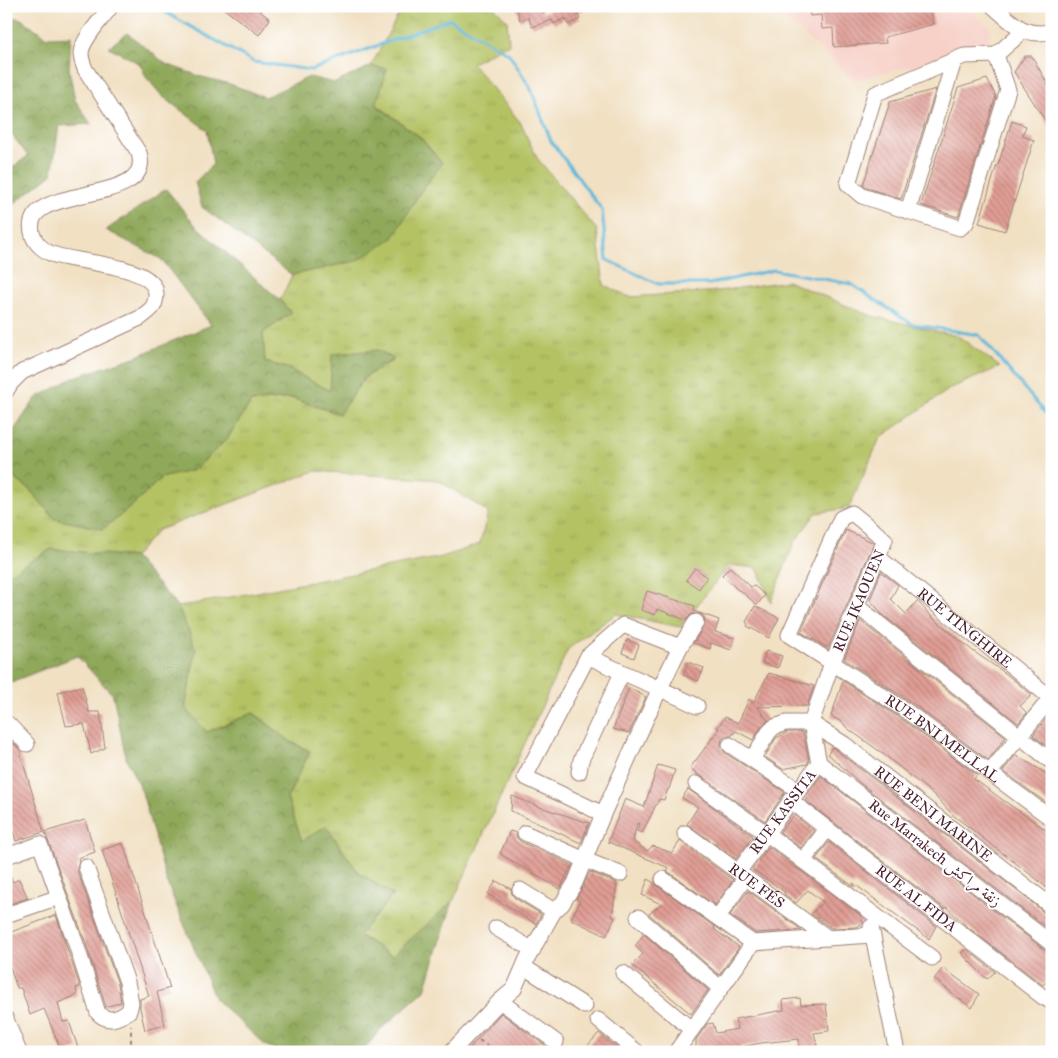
<svg xmlns="http://www.w3.org/2000/svg" width="1058" height="1058" font-family="'IM FELL Great Primer',Amiri,serif">
  <style>
    .built { fill: #f7d1c8 }
    .grass { fill: url(#grass-tufts); stroke: #7f7048 }
    .forest { fill: url(#forest-crowns); stroke: #6c6442 }
    .lines { fill: none; stroke-linecap: round; stroke-linejoin: round }
    .stream { stroke: #5cb7da; stroke-width: 3 }
    .building { fill: url(#building-back-hatch) }
    .minor-casing { stroke: #9e8076; stroke-width: 17 }
    .path { stroke: #9e8076; stroke-width: 2; stroke-dasharray: 4 4; stroke-linecap: butt }
    .minor { stroke: #fff; stroke-width: 15 }
    .labels { text-anchor: middle; stroke-width: 4; stroke-linejoin: round; paint-order: stroke }
    .street-label { font-size: 15px; fill: #4a1f2b; stroke: #fff }
  </style>
  <defs>
    <pattern id="grass-tufts" width="24" height="20" patternUnits="userSpaceOnUse" patternTransform="scale(1.25)"><rect width="24" height="20" fill="#b4c264"/><path d="M3 7l-1-3M5 7V3M7 7l1-3M15 17l-1-3M17 17v-4M19 17l1-3" fill="none" stroke="#9ca657"/></pattern>
    <pattern id="forest-crowns" width="20" height="18" patternUnits="userSpaceOnUse" patternTransform="scale(1.25)"><rect width="20" height="18" fill="#8fa85a"/><path d="M2 6a3 3 0 1 1 6 0M12 15a3 3 0 1 1 6 0" fill="none" stroke="#77884b"/></pattern>
    <pattern id="building-back-hatch" width="6" height="6" patternUnits="userSpaceOnUse" patternTransform="scale(1.25)"><rect width="6" height="6" fill="#e09e95"/><path d="M-1 5l2 2M0 0l6 6M5-1l2 2" fill="none" stroke="#b8807a"/></pattern>
  </defs>
  <rect width="100%" height="100%" fill="#fff"/>
  <filter id="ink" filterUnits="userSpaceOnUse"><feTurbulence type="fractalNoise" baseFrequency=".02" numOctaves="2"/><feDisplacementMap in="SourceGraphic" scale="10" xChannelSelector="R" yChannelSelector="G"/><feConvolveMatrix kernelMatrix="1 2 1 2 8 2 1 2 1" color-interpolation-filters="sRGB"/></filter>
  <filter id="wash" filterUnits="userSpaceOnUse"><feTurbulence type="fractalNoise" baseFrequency=".0096" numOctaves="4" result="noise"/><feDisplacementMap in="SourceGraphic" scale="20" xChannelSelector="R" yChannelSelector="G"/><feGaussianBlur stdDeviation="1.12" result="paint"/><feColorMatrix in="noise" values="0 0 0 0 0 0 0 0 0 0 0 0 0 0 0 0 0 1.4 0 .05"/><feComposite in="paint" operator="in"/></filter>
  <g filter="url(#wash)">
    <rect width="100%" height="100%" fill="#f1e0c2"/>
    <polygon class="built" points="771,6 966,6 991,29 985,49 855,80"/>
    <polygon class="grass" points="403,6 493,6 507,20 509,44 472,63 520,122 537,158 597,230 604,285 630,297 719,291 787,281 872,316 958,336 1000,367 951,388 880,438 849,508 816,513 794,543 771,602 757,568 729,565 680,627 616,614 568,649 453,901 392,956 359,935 393,895 358,872 326,826 302,841 287,798 310,751 291,742 254,713 207,732 185,708 196,649 178,607 442,557 480,544 488,512 438,480 315,471 158,530 134,557 51,549 6,576 6,477 9,474 29,489 55,519 103,529 133,505 161,478 194,470 228,438 251,402 291,398 339,414 365,377 394,360 378,350 330,391 287,368 265,362 263,333 291,313 280,300 292,275 313,270 419,194 442,163 420,137 376,104 387,69 371,66"/>
    <g class="forest">
      <polygon points="6,16 21,19 47,37 71,36 69,69 75,100 91,124 59,126 52,174 12,205 6,198 6,172 28,156 6,127"/>
      <polygon points="127,33 166,64 202,77 227,83 265,97 309,77 335,83 371,66 387,69 376,105 420,137 442,163 419,194 393,238 356,261 292,275 202,207 195,182 213,164 207,130 162,96 146,77 140,64 109,47"/>
      <polygon points="166,189 196,226 280,300 291,313 263,333 265,362 287,368 330,391 332,354 378,350 394,359 365,377 339,414 291,398 251,402 228,438 194,470 161,478 133,505 103,529 55,519 29,489 9,474 14,430 36,398 75,377 132,358 211,325 161,259 106,230"/>
      <polygon points="51,549 134,557 178,607 196,649 185,708 207,732 253,713 291,742 310,751 287,798 302,841 326,826 358,872 393,895 359,935 392,956 453,901 425,990 380,1030 362,1052 281,1052 265,1045 215,999 167,883 142,792 126,758 113,695 77,656 6,684 6,576"/>
    </g>
    <g class="lines">
      <polyline class="stream" points="154,6 254,62 311,70 450,19 509,54 530,87 551,141 602,210 607,260 658,284 709,284 774,270 851,284 912,324 979,335 1052,421"/>
    </g>
    <g id="blocks">
      <g class="building">
        <polygon points="220,6 264,6 260,11 270,19 259,35"/>
        <polygon points="516,6 540,6 543,13 557,6 591,6 577,13 580,19 568,25 565,18 554,24 552,20 532,27 528,17 520,20"/>
        <polygon points="809,6 929,6 934,24 885,37 886,43 834,47 833,28 822,29 821,15 810,16"/>
        <polygon points="1025,56 1032,56 1048,85 1052,83 1052,131 1014,72"/>
        <polygon points="987,79 996,96 958,217 921,205 958,88"/>
        <polygon points="936,89 901,199 867,188 863,185 890,102"/>
        <polygon points="1012,121 1026,126 1022,136 1034,140 1005,231 979,223 997,165 998,165"/>
        <polygon points="846,530 874,543 828,648 801,632"/>
        <polygon points="730,567 751,587 753,585 765,595 757,605 740,590 739,591 722,575"/>
        <polygon points="695,568 707,577 699,589 686,580"/>
        <polygon points="881,572 898,585 891,599 906,614 917,601 933,618 973,651 1005,673 1032,695 1020,706 1027,713 1018,723 882,614 870,600"/>
        <polygon points="647,591 695,606 694,611 719,620 715,632 735,638 731,650 711,643 710,649 694,643 705,623 704,617 701,614 692,614 686,620 657,609 655,615 641,610"/>
        <polygon points="755,606 779,618 769,638 747,626 748,624 746,622"/>
        <polygon points="860,621 1006,737 988,760 911,702 844,659"/>
        <polygon points="627,640 639,645 634,658 622,653"/>
        <polygon points="766,651 782,656 778,668 762,663"/>
        <polygon points="688,662 704,668 698,681 683,675"/>
        <polygon points="769,673 814,686 807,706 757,707 768,720 761,727 753,740 736,731 731,736 726,736 722,739 721,745 725,753 785,792 765,821 701,776 697,775 697,773 690,768 719,729 717,728 725,717 738,723 749,699 753,703"/>
        <polygon points="843,681 900,718 977,775 974,779 1000,798 1052,834 1052,893 1039,881 953,815 934,795 882,753 847,728 842,722 831,716"/>
        <polygon points="82,686 89,712 100,712 105,748 91,754 84,724 66,726 58,692"/>
        <polygon points="629,688 646,697 629,733 613,729"/>
        <polygon points="1052,712 1052,750 1033,735"/>
        <polygon points="788,732 803,732 809,761 807,764 783,769 765,757 776,738"/>
        <polygon points="10,740 19,749 44,832 16,841 6,808 6,741"/>
        <polygon points="832,747 1034,904 1052,920 1052,932 860,783 828,754"/>
        <polygon points="1016,755 1052,777 1052,807 1003,771"/>
        <polygon points="658,765 675,770 669,789 668,789 664,800 659,799 642,833 637,831 639,824 637,823 633,841 647,851 653,846 672,853 680,841 733,880 715,905 667,871 669,868 608,842 625,799 644,807"/>
        <polygon points="821,776 1046,951 1052,953 1052,977 1043,985 969,928 946,907 945,909 806,801 808,799 805,797"/>
        <polygon points="688,789 753,836 736,859 687,824 698,807 682,798"/>
        <polygon points="512,796 537,806 589,823 581,843 511,811"/>
        <polygon points="794,815 814,831 801,848 780,832"/>
        <polygon points="85,820 95,852 78,858 79,861 77,870 118,984 121,1002 106,1007 85,941 45,832"/>
        <polygon points="510,831 516,833 517,838 521,842 572,865 560,889 500,854"/>
        <polygon points="829,842 936,926 929,939 853,883 854,887 816,859"/>
        <polygon points="123,843 170,988 157,992 165,1025 145,1030 140,1008 140,999 149,996 102,850"/>
        <polygon points="769,847 861,916 863,923 857,927 831,928 811,914 823,902 808,890 796,903 784,894 785,892 752,869"/>
        <polygon points="6,867 13,882 19,879 28,898 6,905"/>
        <polygon points="590,872 617,883 612,916 615,918 606,936 571,919 580,901 576,899"/>
        <polygon points="648,879 715,927 714,929 739,947 719,975 649,914 661,904 642,895"/>
        <polygon points="496,881 511,889 512,894 515,898 541,914 536,924 488,894"/>
        <polygon points="748,891 802,930 756,933 730,915"/>
        <polygon points="56,915 80,987 76,988 77,995 58,1003 63,1022 69,1021 78,1048 66,1052 62,1052 44,1009 30,1015 21,988 17,988 6,955 6,934"/>
        <polygon points="644,934 708,990 691,1014 632,965 643,954 635,946"/>
        <polygon points="966,949 995,972 987,979 961,953"/>
        <polygon points="943,968 979,994 972,1008 934,979"/>
        <polygon points="800,998 801,1005 826,1004 829,1031 814,1033 819,1052 799,1052 799,1039 761,1043 740,1047 740,1052 696,1052 696,1040 707,1024 713,1023 716,1033 737,1029 735,1019 784,1010 783,1000"/>
        <polygon points="501,1013 551,1050 555,1051 563,1048 570,1052 466,1052"/>
        <polygon points="599,1033 622,1052 582,1052"/>
      </g>
    </g>
  </g>
  <g filter="url(#ink)">
    <use href="#blocks" fill-opacity="0" stroke="#9e8076" stroke-width="1"/>
    <g class="lines">
      <defs>
        <g id="minor">
          <path d="M993,6C1011,22 1026,39 1052,31"/>
          <polyline points="996,55 1008,90 966,223 960,228 862,196 848,184 875,94 964,56 996,55 1023,31"/>
          <polyline points="908,211 954,61"/>
          <path d="M6,391L11,383L22,372L140,318C144,315 149,311 152,308C155,304 156,298 156,294C156,264 73,263 52,254C44,251 36,244 33,236C15,180 156,209 139,153L85,69C83,64 81,59 81,53C82,39 103,18 111,6"/>
          <path id="s1" d="M878,557L1052,699"/>
          <polyline points="857,606 1052,762"/>
          <polyline points="588,656 623,625 680,647"/>
          <polyline points="6,724 8,724 27,744"/>
          <polyline points="730,745 798,790"/>
          <path id="s2" d="M752,759L769,732L774,727L786,723H811L844,744L1052,907"/>
          <polyline points="819,763 1052,944"/>
          <polyline points="579,772 581,760 622,673"/>
          <polyline points="990,772 1051,698"/>
          <polyline points="696,784 766,833 932,958"/>
          <path id="s3" d="M790,800L1043,997L1052,1002"/>
          <path d="M603,814L525,777L588,656C623,674 661,688 697,706"/>
          <polyline points="525,833 585,860 620,874"/>
          <path id="s4" d="M685,833L828,938"/>
          <path d="M6,855L7,856L40,844L76,944L98,1013C108,1023 118,1019 129,1011L131,1003L127,982L86,867"/>
          <polyline points="803,861 827,829"/>
          <path id="s5" d="M738,872L819,763L811,723L832,663L885,540L852,513L841,518L789,635L905,710L1052,819"/>
          <polyline points="663,879 753,943"/>
          <polyline points="520,890 554,911"/>
          <polyline points="6,915 59,897"/>
          <polyline points="638,917 720,988"/>
          <polyline points="718,917 745,878"/>
          <polyline points="871,927 897,1052"/>
          <polyline points="496,928 533,950"/>
          <polyline points="524,967 585,1006"/>
          <polyline points="623,973 691,1029"/>
          <polyline points="500,1001 556,1042"/>
          <polyline points="6,1019 19,1052"/>
          <polyline points="598,1020 637,1052"/>
          <polyline points="451,1052 500,1001 514,989 527,959 554,911 562,904 575,883 603,814 660,688 680,647 696,622"/>
          <polyline points="676,1052 753,943 872,935"/>
        </g>
      </defs>
      <use href="#minor" class="minor-casing"/>
      <g class="path">
        <polyline points="479,1040 495,1052"/>
        <polyline points="118,1052 131,1043 131,1026"/>
      </g>
      <use href="#minor" class="minor"/>
    </g>
  </g>
  <g class="labels">
    <g class="street-label">
      <text dy="5" stroke="none"><textPath href="#s5" startOffset="308">RUE IKAOUEN</textPath></text>
      <text dy="5" stroke="none"><textPath href="#s1" startOffset="112">RUE TINGHIRE</textPath></text>
      <text dy="5" stroke="none"><textPath href="#s5" startOffset="742">RUE BNI MELLAL</textPath></text>
      <text dy="5" stroke="none"><textPath href="#s5" startOffset="75">RUE KASSITA</textPath></text>
      <text dy="5" stroke="none"><textPath href="#s2" startOffset="229">RUE BENI MARINE</textPath></text>
      <text transform="translate(935 853) rotate(38)" y="5">Rue Marrakech زنقة مراكش</text>
      <text dy="5" stroke="none"><textPath href="#s4" startOffset="89">RUE FÉS</textPath></text>
      <text dy="5" stroke="none"><textPath href="#s3" startOffset="160">RUE AL FIDA</textPath></text>
    </g>
  </g>
  <rect width="1058" height="1058" fill="none" stroke="#fff" stroke-width="25"/>
</svg>
